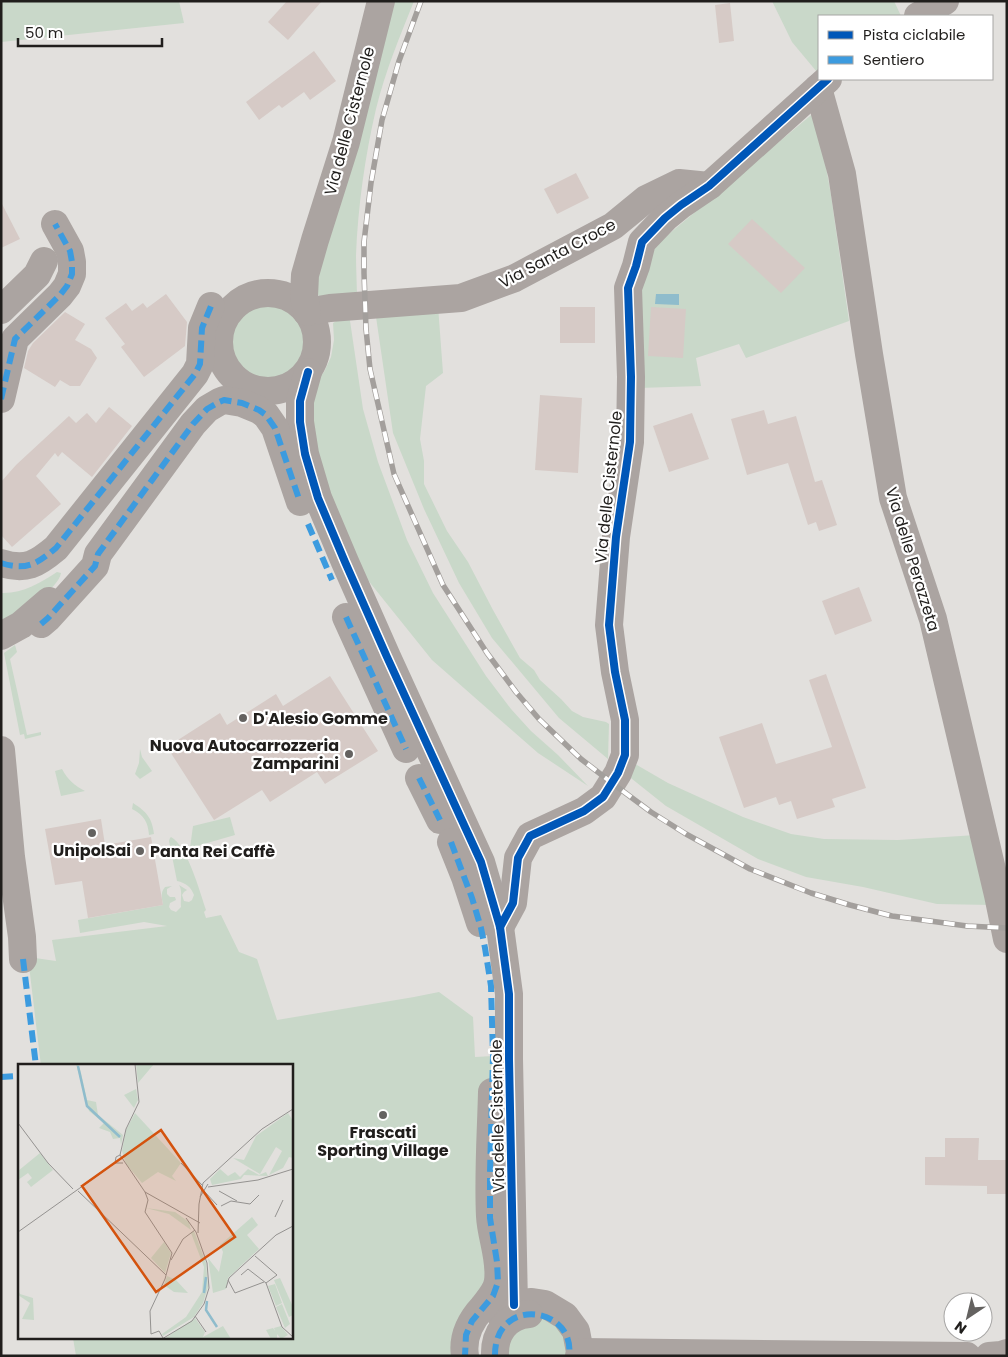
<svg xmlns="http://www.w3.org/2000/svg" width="1008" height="1357" font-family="Poppins,sans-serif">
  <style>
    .green { fill: #c9d8c9 }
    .water { fill: #8fbccc }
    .building { fill: #d6cac6 }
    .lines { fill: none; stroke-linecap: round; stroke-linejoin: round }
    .minor { stroke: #aba4a1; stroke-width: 28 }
    .rail-casing { stroke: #a39f9c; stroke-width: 5.5 }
    .rail { stroke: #fff; stroke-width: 4; stroke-dasharray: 11; stroke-linecap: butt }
    .quiet { stroke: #3c9bdf; stroke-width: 6; stroke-dasharray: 12 6; stroke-linecap: butt }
    .cycleway-casing { stroke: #fff; stroke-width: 11 }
    .cycleway { stroke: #0057b8; stroke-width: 8 }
    .poi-dot { fill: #646260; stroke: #fff; stroke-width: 2 }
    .labels { text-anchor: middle; stroke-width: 4.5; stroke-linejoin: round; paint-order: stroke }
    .street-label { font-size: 16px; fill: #201e1c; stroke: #fff }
    .poi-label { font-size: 16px; font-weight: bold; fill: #201e1c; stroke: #fff; text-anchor: start }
    .inset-river { fill: none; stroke: #8fbccc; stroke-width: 2.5 }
    .inset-road { fill: none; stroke: #949290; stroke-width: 1 }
    .view { fill: #d4530e; fill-opacity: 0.15; stroke: #d4530e; stroke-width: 2.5 }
    .inset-edge { fill: none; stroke: #201e1c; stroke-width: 2.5 }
  </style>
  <rect width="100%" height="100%" fill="#e2e0dd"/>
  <g class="green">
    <polygon points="1,1 179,1 184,23 1,42"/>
    <path d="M390,1H414C400,36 385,72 376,109C365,156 358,206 356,255C356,270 357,286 357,301L319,296L316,291L323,247Z"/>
    <polygon points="772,1 894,1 901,16 819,16 819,71 817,72 792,42"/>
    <polygon points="816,111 831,195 849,321 746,358 739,344 696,358 701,386 639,388 636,284 646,253"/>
    <circle cx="266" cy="343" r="39"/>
    <polygon points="438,306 443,373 426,386 420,439 424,461 424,484 447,531 468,562 493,610 520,658 534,670 540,680 561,699 572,711 583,717 606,722 609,724 608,759 559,718 492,638 459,583 424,509 393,433 375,310"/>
    <polygon points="349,314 363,409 378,462 407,540 433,593 486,676 511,709 531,731 558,755 588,786 538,753 432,660 367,579 327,491 309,421 313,385 324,372 331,357 334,340 333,323"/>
    <path d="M57,572L61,573C59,589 15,616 1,626V593C22,594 40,583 57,572Z"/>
    <polygon points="15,645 17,652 10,659 27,735 41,732 41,735 25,739 24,734 20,735 4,653"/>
    <polygon points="140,749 142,757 152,771 140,779 135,774 139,763"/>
    <polygon points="630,761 668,783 743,817 791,834 824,839 898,840 976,835 991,905 937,904 863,887 806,877 758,859 666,806 622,771"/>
    <path d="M62,769C68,780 75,786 85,791L61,796L55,771Z"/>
    <path d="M133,803C147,812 152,818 154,834L149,835C148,822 144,815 132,809Z"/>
    <polygon points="230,817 235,835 190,848 193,826"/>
    <path d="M171,837C187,845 200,892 206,910L204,912L206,918L221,915L239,952L257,959L277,1020L414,997L439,992L473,1017L475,1057L493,1056L490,1173L497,1262L465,1356H76L73,1338H291V1066H41L28,957L56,961L52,940L167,926L144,922L80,933L78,920L163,905C162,898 160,893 165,887L172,886L167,889V894L170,897H175L176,900L170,903L169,907L171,910L176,912L181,907C180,899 183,891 179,885L187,890L184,892L182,895L184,901L189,902L192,900L194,895C191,887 186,883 177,881L169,841L170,838Z"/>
    <polygon points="534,1314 563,1330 569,1356 495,1356"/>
  </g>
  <polygon class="water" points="656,294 679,294 679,305 655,304"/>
  <g class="building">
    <polygon points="287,1 322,1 288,40 268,22"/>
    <polygon points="730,3 734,41 719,43 715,5"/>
    <polygon points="314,51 336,81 310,100 304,92 282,108 279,105 259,120 246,102"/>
    <polygon points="576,173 589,198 557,214 544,189"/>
    <polygon points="1,202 20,239 1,248"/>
    <polygon points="752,219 805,268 781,293 728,244"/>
    <polygon points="166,294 187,322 185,346 144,377 121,347 125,344 105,318 126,303 132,311 143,303 147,308"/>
    <rect x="560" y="307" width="35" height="36"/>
    <polygon points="651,307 686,309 683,358 648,356"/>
    <polygon points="65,312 85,324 75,340 91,349 97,358 80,386 70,386 60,380 55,387 24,368 28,351 33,343"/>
    <polygon points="540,395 582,398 578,473 535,470"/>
    <polygon points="109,407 132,426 92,477 62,452 58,457 55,453 36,476 61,504 12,547 1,535 1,482 16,465 69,416 76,423 87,413 96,423"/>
    <polygon points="764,410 768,424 796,416 815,482 822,480 837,525 819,531 816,522 808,525 788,463 747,475 731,419"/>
    <polygon points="692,413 709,459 669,472 653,426"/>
    <polygon points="859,587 872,621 835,635 822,601"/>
    <polygon points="826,674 866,788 832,799 835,807 797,819 791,801 779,805 776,797 744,808 719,737 762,723 776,764 832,747 809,680"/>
    <polygon points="330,676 378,751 325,784 317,772 270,802 262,790 214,820 167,747 220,713 227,725 276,694 283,706"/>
    <polygon points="101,819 105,845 151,837 163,905 88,918 82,881 55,885 45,829"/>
    <polygon points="945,1138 979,1138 978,1160 1007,1160 1007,1194 987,1194 987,1186 925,1185 925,1157 945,1157"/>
  </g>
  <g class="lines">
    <g class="minor">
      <polyline points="918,16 945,1"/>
      <polyline points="818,88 842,174 869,354 893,498 933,619 998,895 1007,939"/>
      <circle cx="268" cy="342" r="49"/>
      <polyline points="1,310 37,275 44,261"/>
      <polyline points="307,312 330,308 461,298 515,278 613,226 646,199 679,183 709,186"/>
      <polyline points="307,312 304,296 305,275 315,240 346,142 381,1"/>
      <polyline points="308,372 300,401 300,422 305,454 318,498 345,562 387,657 481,862 500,927 509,994 509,1059 514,1305"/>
      <polyline points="1,399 15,339 60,295 67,286 72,274 72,262 70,251 55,224"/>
      <path d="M1,563C26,571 37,564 56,548L195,374L200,364L202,328L211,306"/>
      <polyline points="346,617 406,749"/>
      <polyline points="41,624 48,618 95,566 98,554 193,424 207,409 219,402 224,400 242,403 259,410 266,415 275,428 300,502"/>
      <polyline points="1,636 21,625 49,601"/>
      <polyline points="1,750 11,857 22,937 23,959"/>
      <polyline points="419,778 440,820"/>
      <polyline points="451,842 465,877 480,923"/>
      <polyline points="500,927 513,903 518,858 530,836 584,811 603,797 618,773 625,755 625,720 615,672 609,625 616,537 630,442 631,377 628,288 636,266 642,242 665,218 681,205 709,186 828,79"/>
      <polyline points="499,1313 504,1309 520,1303 532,1302 545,1304 565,1316 576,1331 580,1352 579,1356"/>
      <polyline points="580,1352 967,1356"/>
      <path d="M465,1356C462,1337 471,1320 483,1307C489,1299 497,1291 498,1281C501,1259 491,1237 490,1216C488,1175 491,1133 492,1092"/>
      <path d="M495,1356C494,1334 506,1316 529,1314"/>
      <polyline points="989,1356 1001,1355 1007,1353"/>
    </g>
    <defs>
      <polyline id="rail" points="421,1 399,61 382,120 371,183 364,242 364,273 366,329 370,369 394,474 443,585 487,653 516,692 539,719 581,759 616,786 651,812 686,834 750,869 811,893 850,905 892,916 930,921 967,926 1007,928"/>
    </defs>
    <use href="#rail" class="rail-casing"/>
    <use href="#rail" class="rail"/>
    <g class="quiet">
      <polyline points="1,399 15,339 60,295 67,286 72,274 72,262 70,251 55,224"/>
      <polyline points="308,524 332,580"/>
      <path d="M1,563C26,571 37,564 56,548L195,374L200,364L202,328L211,306"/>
      <polyline points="346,617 406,749"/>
      <polyline points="41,624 48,618 95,566 98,554 193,424 207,409 219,402 224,400 242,403 259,410 266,415 275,428 300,502"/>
      <polyline points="419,778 440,820"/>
      <polyline points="451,842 472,898 481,928 485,948 491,986 493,1056 490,1173 490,1218 497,1262 498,1282 493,1296 472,1321 466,1335 465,1356"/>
      <polyline points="23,959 36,1066"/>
      <polyline points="1,1077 19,1076"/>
      <path d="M495,1356C494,1295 576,1306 569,1356"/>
    </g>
    <defs>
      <g id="cycleway">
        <polyline points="308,372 300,401 300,422 305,454 318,498 345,562 387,657 481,862 500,927 509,994 509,1059 514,1305"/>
        <polyline points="500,927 513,903 518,858 530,836 584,811 603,797 618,773 625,755 625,720 615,672 609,625 616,537 630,442 631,377 628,288 636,266 642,242 665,218 681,205 709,186 828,79"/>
      </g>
    </defs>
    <use href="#cycleway" class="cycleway-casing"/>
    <use href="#cycleway" class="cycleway"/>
  </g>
  <g class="poi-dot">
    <circle cx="243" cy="718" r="5"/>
    <circle cx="349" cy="754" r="5"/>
    <circle cx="92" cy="833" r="5"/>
    <circle cx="140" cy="851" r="5"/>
    <circle cx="383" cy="1115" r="5"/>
  </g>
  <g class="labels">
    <g class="street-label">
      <text transform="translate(349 121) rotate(-75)" y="6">Via delle Cisternole</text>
      <text transform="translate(557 253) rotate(-28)" y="6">Via Santa Croce</text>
      <text transform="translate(608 487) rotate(-84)" y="6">Via delle Cisternole</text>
      <text transform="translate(913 559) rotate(73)" y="6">Via delle Perazzeta</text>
      <text transform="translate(497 1116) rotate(-91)" y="6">Via delle Cisternole</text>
    </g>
    <g class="poi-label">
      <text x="253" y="724">D'Alesio Gomme</text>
      <text x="339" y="751" text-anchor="end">Nuova Autocarrozzeria<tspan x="339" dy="18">Zamparini</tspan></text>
      <text x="92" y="856" text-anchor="middle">UnipolSai</text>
      <text x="150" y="857">Panta Rei Caffè</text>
      <text x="383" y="1138" text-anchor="middle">Frascati<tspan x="383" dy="18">Sporting Village</tspan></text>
    </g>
  </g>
  <g transform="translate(18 1064)">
    <rect width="275" height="275" fill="#e2e0dd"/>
    <path d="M58,0H60L63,9L69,36L78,38L80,51L105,71L103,81L102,74L95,75L92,68L81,64L86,59L71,47ZM118,0H136L120,19ZM118,25L120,36L116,44L106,31ZM117,49L163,99L154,112L158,117L140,108L124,119L108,100L104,87L108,66ZM270,49L275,57V94L271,93L265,104L251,111L264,87L258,83L242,110L215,94L226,96L238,72ZM22,89L35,106L13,123L9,118L14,114L10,109L0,116V107ZM202,105L210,112L217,108L222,113L230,105L241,111L248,108L250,112L226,111L223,115L194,121L192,115ZM128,144L157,148L171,158L173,166L151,150ZM234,153L240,161L229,171L241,185L210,214L208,225L195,229L190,194L201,208L205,188L202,181ZM176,167L188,199L190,223L185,239L176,253L145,272L144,270L168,253L184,228L186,203L173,169ZM146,178L153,189L147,209L133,194ZM149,212L158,216L170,229L156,228L146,221ZM262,214L275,243V251L271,253L256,216ZM257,220L264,239L258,242L250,222ZM0,226L2,230L15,234L16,256L4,255L12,239L0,231ZM264,240L272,260L267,264L258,243ZM177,254L187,268L185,273L205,262L213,275H146ZM263,262L270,271L263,275L259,270V275H253L248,266L255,264L257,267L256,264Z" fill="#c9d8c9"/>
    <path class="inset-river" d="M60,2L69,42L102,73M186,229L188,213M189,237L188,246L199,263"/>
    <path class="inset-road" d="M0,59L30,99L55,125M102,91L127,128L182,159M102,91L108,65L121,38L117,0M102,91L98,93L97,99H105M163,99L184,121M190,123L240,116L275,105M60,127L148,211M186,127L199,141M201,127L219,137M127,128L130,136L127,148L154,189L147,215L132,247L133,270L141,267L145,274M182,133L190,120M181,140L185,119L244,65L275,45M203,142L213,137L232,140L241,131M257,153L265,136M0,168L97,99M180,169L181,140M237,192L259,211L248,219M153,196L165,175L177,166M223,211L230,205L248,219L264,263L275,273M210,216L217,229L246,218M208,224L211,214L258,171L275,162M177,252L188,268M144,275L174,257L186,240L191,224L189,199L178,168L168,154"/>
    <path class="view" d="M143,66L217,173L138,228L64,122Z"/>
    <rect width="275" height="275" class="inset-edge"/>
  </g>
  <rect width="1008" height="1357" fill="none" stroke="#201e1c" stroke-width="5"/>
  <rect x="818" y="15" width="175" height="65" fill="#ffffff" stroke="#a6a5a4"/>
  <rect x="828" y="31" width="25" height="8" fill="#0057b8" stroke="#a6a5a4"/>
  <text x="863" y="40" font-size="15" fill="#201e1c">Pista ciclabile</text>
  <rect x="828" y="56" width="25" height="8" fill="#3c9bdf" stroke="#a6a5a4"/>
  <text x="863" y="65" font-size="15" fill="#201e1c">Sentiero</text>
  <g transform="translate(968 1317) rotate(215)"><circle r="24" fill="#ffffff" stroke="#a6a5a4"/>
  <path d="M0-4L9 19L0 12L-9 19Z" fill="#646260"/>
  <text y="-8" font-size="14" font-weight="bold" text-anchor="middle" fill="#201e1c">N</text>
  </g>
  <path d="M18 38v8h144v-8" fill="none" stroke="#201e1c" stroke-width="2.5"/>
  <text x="25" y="38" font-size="15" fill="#201e1c" stroke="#ffffff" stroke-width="4" paint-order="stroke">50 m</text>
</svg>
